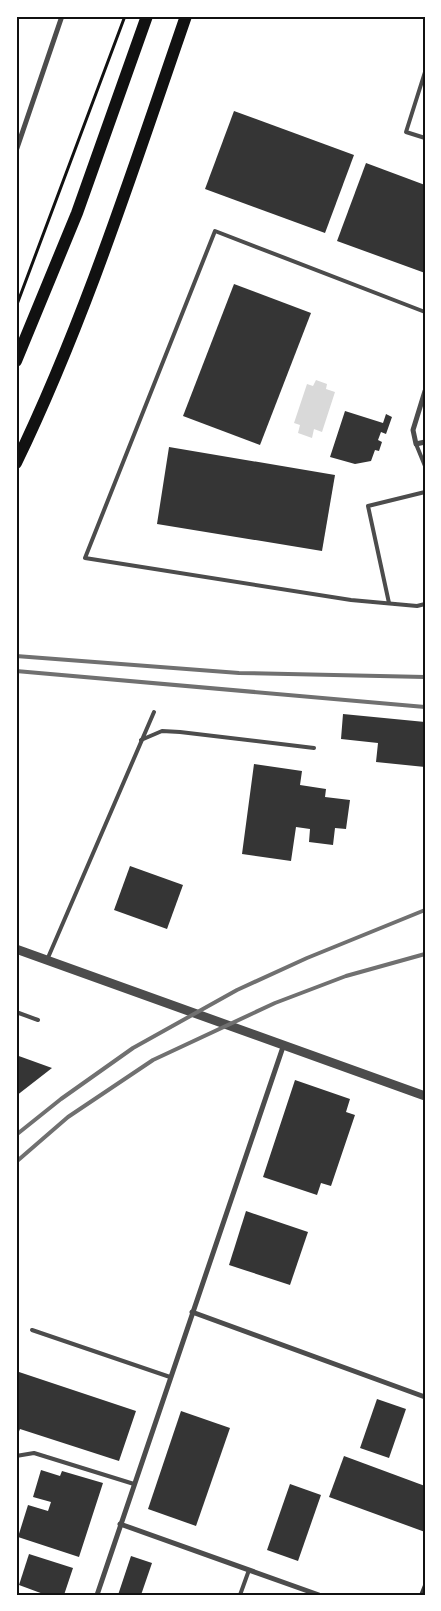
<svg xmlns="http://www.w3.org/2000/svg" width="441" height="1611" font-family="Lato,sans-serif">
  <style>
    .water { fill: #d9d9d9 }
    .building { fill: #353535 }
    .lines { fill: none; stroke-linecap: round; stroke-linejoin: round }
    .path { stroke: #111; stroke-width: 3 }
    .service { stroke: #4c4c4c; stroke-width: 4 }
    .minor { stroke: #4c4c4c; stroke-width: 5 }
    .tertiary { stroke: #4c4c4c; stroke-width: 9 }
    .primary { stroke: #111; stroke-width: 12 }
    .rail { stroke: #707070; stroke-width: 4 }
    .neatline { fill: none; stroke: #111; stroke-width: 2 }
  </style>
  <rect width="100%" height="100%" fill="#fff"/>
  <polygon class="water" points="316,380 327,384 326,389 335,392 322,432 314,429 312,438 298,433 300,425 294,423 307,384 313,386"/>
  <g class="building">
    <polygon points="234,111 354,155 325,233 205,189"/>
    <polygon points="366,163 425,185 425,273 337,241"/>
    <polygon points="234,284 311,313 260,445 183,416"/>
    <polygon points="345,411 383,423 386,414 392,417 386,434 381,432 378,440 382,442 379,451 375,450 371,461 355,464 330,457"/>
    <polygon points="169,447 335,475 322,551 157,524"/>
    <polygon points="343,714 425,722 425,767 376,762 378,743 341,739"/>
    <polygon points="254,764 302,771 300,785 326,789 325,797 350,800 346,829 335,828 333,845 309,842 310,829 296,827 291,861 242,854"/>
    <polygon points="130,866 183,885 167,929 114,910"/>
    <polygon points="16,1055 52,1068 16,1096"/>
    <polygon points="295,1080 350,1099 346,1112 355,1115 331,1186 321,1183 317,1195 263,1177"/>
    <polygon points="246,1211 308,1232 290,1285 229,1265"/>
    <polygon points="16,1371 136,1411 119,1461 20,1429 16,1439"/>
    <polygon points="377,1399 406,1409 389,1458 360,1448"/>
    <polygon points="181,1411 230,1428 196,1526 148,1509"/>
    <polygon points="344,1456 425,1486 425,1532 329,1497"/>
    <polygon points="41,1470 60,1476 62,1471 103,1483 79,1557 18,1537 28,1505 48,1511 51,1502 33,1497"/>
    <polygon points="290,1484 321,1495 298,1561 267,1550"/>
    <polygon points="29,1554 73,1568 64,1595 46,1595 19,1585"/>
    <polygon points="131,1556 152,1563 141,1595 118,1595"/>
    <polygon points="425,1580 425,1595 419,1595"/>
  </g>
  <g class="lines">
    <polyline class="path" points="16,307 125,16"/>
    <g class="service">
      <polyline points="425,72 406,132 425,138"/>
      <polyline points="425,312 215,231 85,558 351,600 417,606 425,604"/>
      <polyline points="416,444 425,466"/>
      <polyline points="389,603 368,506 425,492"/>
      <polyline points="141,740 162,731 180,732 314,748"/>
      <polyline points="47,960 154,712"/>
      <polyline points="16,1012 38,1020"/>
      <polyline points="32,1330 170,1377"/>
      <polyline points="16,1456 34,1453 134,1484"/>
      <polyline points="240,1595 249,1570"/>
    </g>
    <g class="minor">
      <polyline points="16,151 62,16"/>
      <polyline points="425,391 413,430 416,444 425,442"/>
      <polyline points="192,1312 425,1397"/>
      <polyline points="120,1524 319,1595"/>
      <polyline points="97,1595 284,1044"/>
    </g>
    <polyline class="tertiary" points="16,949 425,1096"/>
    <g class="primary">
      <polyline points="16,361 77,213 147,16"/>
      <path d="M16,463C85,320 134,166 186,16"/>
    </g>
    <g class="rail">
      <polyline points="16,656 239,673 425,677"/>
      <polyline points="16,671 425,707"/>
      <polyline points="16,1135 61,1099 133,1048 237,990 307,958 425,910"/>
      <polyline points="16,1162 68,1117 153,1060 275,1003 346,976 425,954"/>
    </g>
  </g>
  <rect width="441" height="1611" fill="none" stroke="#ffffff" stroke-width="35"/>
  <rect x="18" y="18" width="406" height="1576" class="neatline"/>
</svg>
